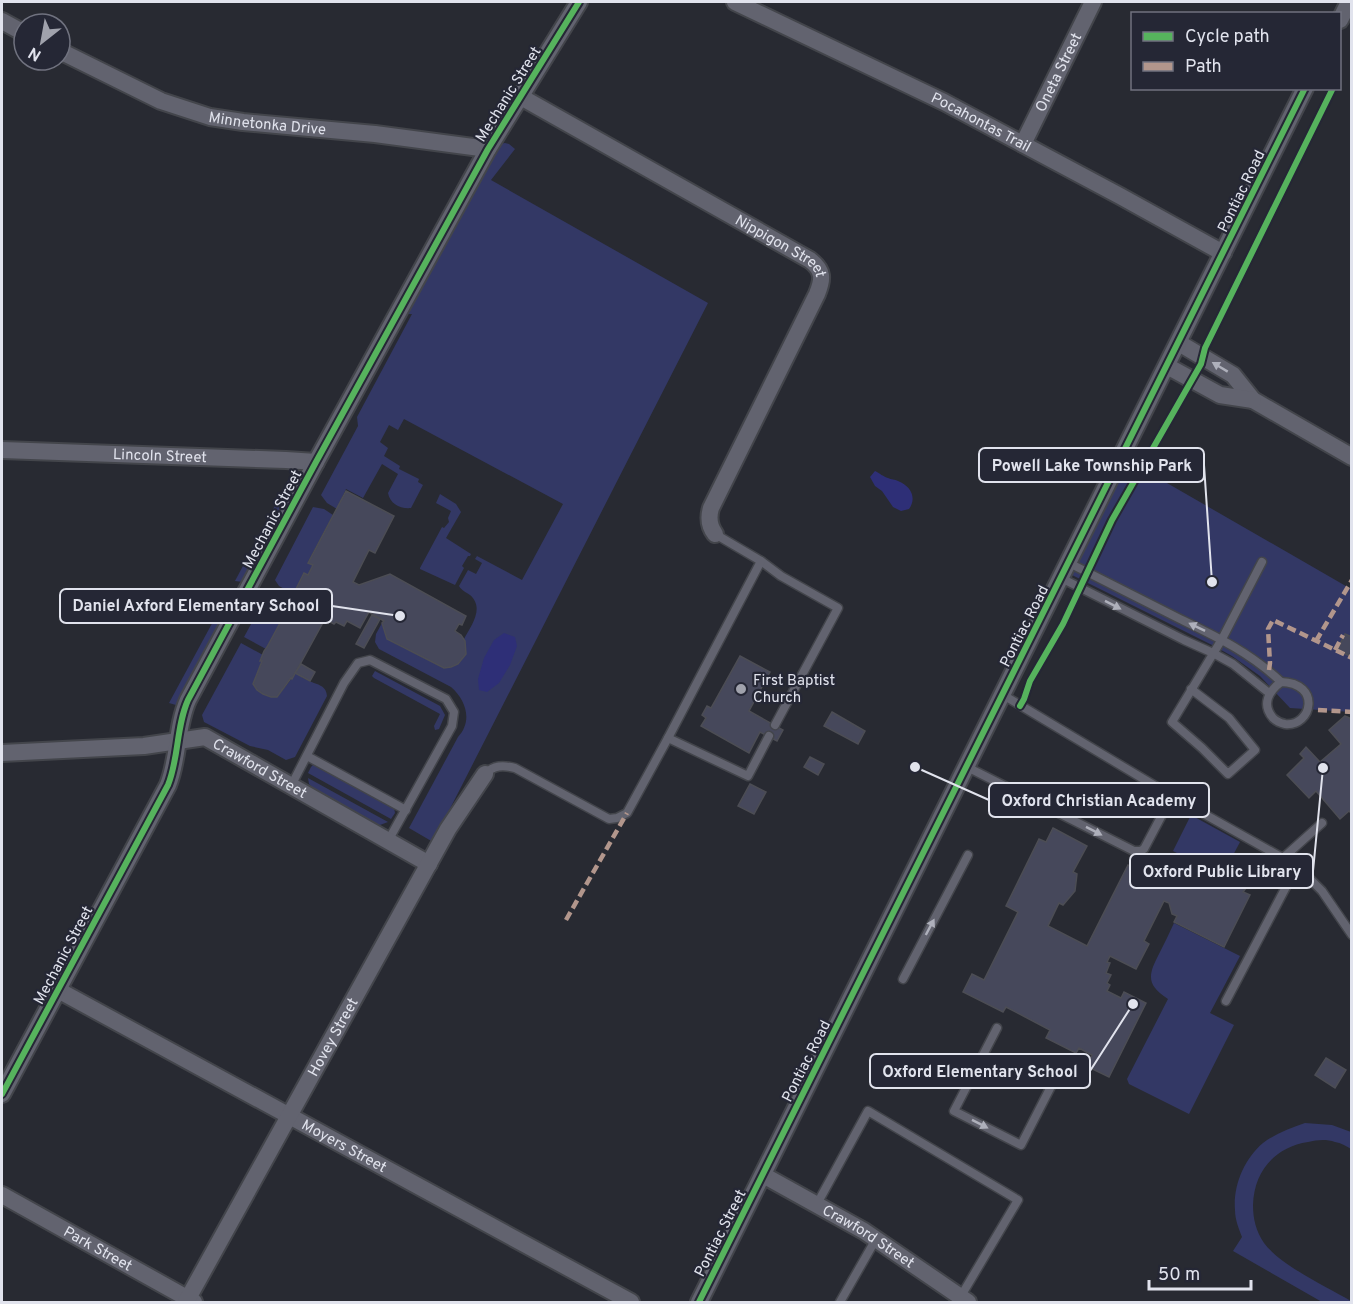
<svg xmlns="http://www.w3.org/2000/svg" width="1353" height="1304" font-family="Overpass,sans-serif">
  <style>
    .green { fill: #333865 }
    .water { fill: #2e2f77 }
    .building { fill: #46485b; stroke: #4c4d54; stroke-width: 1.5 }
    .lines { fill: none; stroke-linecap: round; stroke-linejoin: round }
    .service-casing { stroke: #43454b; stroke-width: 11 }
    .minor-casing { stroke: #43454b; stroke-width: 20 }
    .service { stroke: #62636f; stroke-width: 8 }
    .minor { stroke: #62636f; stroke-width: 16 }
    .quiet { stroke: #b2968c; stroke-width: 4.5; stroke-dasharray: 9 4.5; stroke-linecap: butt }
    .cycleway-casing { stroke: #252735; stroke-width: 10 }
    .cycleway { stroke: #56b35d; stroke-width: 6 }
    .oneway { fill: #aeb0bb }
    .poi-dot { fill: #a0a2ac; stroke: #252735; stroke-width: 2 }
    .labels { text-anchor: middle; stroke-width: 4.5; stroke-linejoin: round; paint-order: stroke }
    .street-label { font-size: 15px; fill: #e1e3ed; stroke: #252735 }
    .poi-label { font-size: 15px; fill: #e1e3ed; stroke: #252735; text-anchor: start }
    .leader { fill: none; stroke: #e1e3ed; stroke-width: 2 }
    .callout-dot { fill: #e1e3ed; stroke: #252735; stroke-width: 2 }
    .callout { fill: #252735; stroke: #e1e3ed; stroke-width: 2 }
    .callout-label { font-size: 16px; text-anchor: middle; font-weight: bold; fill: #e1e3ed }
  </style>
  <rect width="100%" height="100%" fill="#282a32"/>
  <g class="green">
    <path d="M505,143L509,144L515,149L491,180L708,303L433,842L409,828L458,737C473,721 466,700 451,687L379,649L375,642L376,634L382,623L387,639L444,668C460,667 470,655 464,639C471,626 485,608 470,595C466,592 462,591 459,586L468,570L476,574L482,563L475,559L477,556L522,580L563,504L404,419L398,430L389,425L380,442L388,448L384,456L400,466L399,469L419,479L418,482L423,485L411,508C400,509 390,504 388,493L398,474L382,464L363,498L346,489L337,509L327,503L321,495L358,426L357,417L412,314H404L500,144Z"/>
    <polygon points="1127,460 1351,589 1351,712 1290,708 1260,676 1232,656 1214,646 1070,574"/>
    <polygon points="290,477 295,478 296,481 292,489 243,582 235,581"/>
    <polygon points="440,494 456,504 461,512 446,538 471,554 470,556 468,556 462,566 464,568 455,585 420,569 420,568 442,527 444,528 449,522 448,518 451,511 436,503"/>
    <polygon points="313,507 324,509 333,515 308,562 313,565 308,575 304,573 295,595 279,586 275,580"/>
    <polygon points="269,591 277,591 293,599 266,649 244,637"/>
    <polygon points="222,605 227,611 176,705 169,703"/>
    <path d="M241,643L263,655L260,660L262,661L253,684C259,693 266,697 277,697L296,673C300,676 305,679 309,681C318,685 326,685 327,696L295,757L286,760L268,750L250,746L204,722L202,715Z"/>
    <polygon points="375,671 440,706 445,715 439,729 435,730 434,726 440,714 374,678 372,676"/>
    <polygon points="314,764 394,808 395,813 391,819 308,773 311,767"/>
    <polygon points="308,778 388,822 380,825 375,823 314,789 309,784"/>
    <polygon points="1191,815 1240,842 1222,876 1173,851"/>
    <path d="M1174,923L1240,956L1210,1013L1234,1025L1189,1114L1129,1084L1127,1079L1168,999C1146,985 1148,975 1159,954C1164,944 1169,934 1174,923Z"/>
    <path d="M1305,1123L1332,1125L1351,1132V1149C1346,1146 1341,1143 1335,1142C1326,1139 1317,1140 1308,1142C1275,1147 1254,1171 1253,1205C1253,1219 1256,1231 1264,1243C1280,1265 1327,1287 1351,1301V1302H1322L1233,1251L1242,1237C1239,1229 1235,1220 1235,1210C1233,1186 1244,1159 1263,1143C1275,1134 1290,1128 1305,1123Z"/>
  </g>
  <g class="water">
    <path d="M875,471C879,473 884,477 888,478C891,480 895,479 898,481C911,486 917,498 909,509L901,511L893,507L882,491L875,486L870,477Z"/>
    <polygon points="504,633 515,637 517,646 510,665 499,683 487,692 479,690 478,679 484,658 494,640"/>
  </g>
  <g class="building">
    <polygon points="346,491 394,516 375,553 369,550 353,582 359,585 390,574 466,616 462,625 459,624 455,631 461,635 465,641 466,654 458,664 451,667 444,668 387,639 382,623 384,621 369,612 360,628 347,621 344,626 336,622 334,624 325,619 292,679 291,678 277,697 271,697 263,694 257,690 253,684 262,661 260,661 264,651 267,647 293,599 296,592 295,591 304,573 308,575 313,565 308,563"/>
    <polygon points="372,615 380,619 364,648 356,644"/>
    <polygon points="1345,634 1352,637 1352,657 1337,650"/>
    <polygon points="740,656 770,672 749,711 783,730 777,741 760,732 749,753 701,726 706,718 702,715 707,706 711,708"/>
    <polygon points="301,664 315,672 310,681 295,673"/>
    <polygon points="832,712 865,731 858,744 824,726"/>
    <polygon points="1345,716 1352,719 1352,814 1349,811 1340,819 1316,791 1309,798 1287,775 1304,758 1300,754 1306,747 1320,762 1341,744 1329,730"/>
    <polygon points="810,757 824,764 818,775 804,767"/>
    <polygon points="750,784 766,792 754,814 738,806"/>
    <polygon points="1053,828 1087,846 1073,872 1077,874 1075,891 1063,905 1059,903 1048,926 1087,946 1128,865 1141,872 1144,866 1155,872 1163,856 1182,866 1175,880 1191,889 1200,870 1225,883 1227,878 1246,888 1243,892 1250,895 1224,947 1174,922 1177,916 1172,914 1169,903 1164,901 1144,941 1149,944 1136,969 1110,956 1107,962 1110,963 1106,973 1111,975 1107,983 1110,985 1107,991 1121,998 1124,992 1146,1003 1109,1077 1086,1066 1092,1055 1079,1048 1076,1053 1046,1038 1050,1030 1006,1007 1003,1012 963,992 972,974 984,980 1018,912 1006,906 1039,839 1046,842"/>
    <polygon points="1326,1058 1346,1070 1335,1088 1315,1075"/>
  </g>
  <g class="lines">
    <defs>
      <g id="service">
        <polyline points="715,534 761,561 781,576 838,608 775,725"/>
        <path d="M1069,563C1106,582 1143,600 1180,619C1217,637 1251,653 1281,682"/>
        <polyline points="1061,578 1184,640 1213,653 1233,664 1269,693"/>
        <path d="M1281,682C1322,683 1312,727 1285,724C1280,723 1276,721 1273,718C1261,704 1269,691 1281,682Z"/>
        <polyline points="1191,689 1229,718 1255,750 1228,774 1202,748 1172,722 1222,639 1262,562"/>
        <polyline points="1003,695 1172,796 1297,866 1322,891 1352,935"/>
        <polyline points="668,738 748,776 769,736"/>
        <polyline points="307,756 406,810"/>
        <polyline points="967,767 1134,851 1140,851 1144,849 1172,796"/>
        <path d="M485,774C494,765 503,765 515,768L609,819L617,818L627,813L668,738L761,561"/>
        <polyline points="291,786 344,683 358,663 370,660 446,699 454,712 452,726 388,841"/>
        <polyline points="1283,858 1322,823"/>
        <polyline points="903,979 968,855"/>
        <polyline points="1226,1001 1297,866"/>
        <polyline points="997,1028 954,1111 1021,1145 1063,1063"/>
        <polyline points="817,1204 868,1111 1018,1200 961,1296"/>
        <polyline points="840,1302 876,1239"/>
      </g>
      <g id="minor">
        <path id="s1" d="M735,2L944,102L1120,196L1223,253"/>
        <polyline points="1340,20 1349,2"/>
        <polyline points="2,21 24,33"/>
        <path id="s2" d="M60,51L161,101L210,117L243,122L375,134L488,149"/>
        <path id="s3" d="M521,97L810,260C824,271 823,279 817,294L711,508C708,518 709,526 715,534"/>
        <path id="s4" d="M1023,144L1093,2"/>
        <polyline points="1179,343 1233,375 1253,400 1352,457"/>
        <polyline points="1167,366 1220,395 1253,400"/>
        <path id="s5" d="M2,450L286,460L316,462"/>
        <path id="s6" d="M2,753L144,746L205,737L429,864"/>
        <path id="s7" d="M58,990L631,1302"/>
        <path d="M2,1094L168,785C179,758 176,727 188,700L316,462L488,149L579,2"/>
        <path id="s8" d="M763,1175L864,1231L968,1302"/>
        <path id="s9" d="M2,1195L194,1302"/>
        <path id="s10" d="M186,1302L448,829L485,774"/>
        <polyline points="699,1302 1305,88"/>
      </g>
    </defs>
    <use href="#service" class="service-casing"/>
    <use href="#minor" class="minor-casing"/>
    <use href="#service" class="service"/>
    <use href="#minor" class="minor"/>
    <g class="quiet">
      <polyline points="1316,641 1352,580"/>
      <polyline points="1335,650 1343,635"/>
      <polyline points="1269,670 1270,663 1268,629 1273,620 1352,658"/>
      <polyline points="1318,710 1352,712"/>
      <polyline points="566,920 627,813"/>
    </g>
    <defs>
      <g id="cycleway">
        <polyline points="1020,706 1024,699 1030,681 1063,624 1112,520 1201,364 1205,348 1333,88"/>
        <path d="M2,1094L168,785C179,758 176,727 188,700L316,462L488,149L579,2"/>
        <polyline points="699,1302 1305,88"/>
      </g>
    </defs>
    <use href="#cycleway" class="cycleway-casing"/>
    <use href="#cycleway" class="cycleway"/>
  </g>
  <defs><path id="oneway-solid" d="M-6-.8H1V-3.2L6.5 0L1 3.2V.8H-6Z" transform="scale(1.5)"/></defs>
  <g class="oneway">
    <use href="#oneway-solid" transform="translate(1220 367) rotate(-149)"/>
    <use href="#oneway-solid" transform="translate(1113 605) rotate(27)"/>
    <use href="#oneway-solid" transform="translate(1197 627) rotate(-154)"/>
    <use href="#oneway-solid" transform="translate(1094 831) rotate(27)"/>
    <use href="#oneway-solid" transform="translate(930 927) rotate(-62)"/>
    <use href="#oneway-solid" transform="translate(980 1124) rotate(27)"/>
  </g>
  <circle class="poi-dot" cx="741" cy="689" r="6"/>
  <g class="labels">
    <g class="street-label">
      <text dy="5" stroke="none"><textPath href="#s4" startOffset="80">Oneta Street</textPath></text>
      <text transform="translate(508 94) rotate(-58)" y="5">Mechanic Street</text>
      <text dy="5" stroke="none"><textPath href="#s1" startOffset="274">Pocahontas Trail</textPath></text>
      <text dy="5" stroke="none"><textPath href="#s2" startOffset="222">Minnetonka Drive</textPath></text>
      <text transform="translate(1241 191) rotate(-64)" y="5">Pontiac Road</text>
      <text dy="5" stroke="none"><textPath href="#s3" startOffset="300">Nippigon Street</textPath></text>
      <text dy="5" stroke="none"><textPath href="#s5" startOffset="158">Lincoln Street</textPath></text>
      <text transform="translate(272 519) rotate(-62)" y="5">Mechanic Street</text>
      <text transform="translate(1024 626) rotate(-63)" y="5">Pontiac Road</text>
      <text dy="5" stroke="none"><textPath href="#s6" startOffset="267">Crawford Street</textPath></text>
      <text transform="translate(63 955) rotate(-62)" y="5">Mechanic Street</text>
      <text dy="5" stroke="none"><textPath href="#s10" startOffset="303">Hovey Street</textPath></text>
      <text transform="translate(806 1061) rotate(-63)" y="5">Pontiac Road</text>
      <text dy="5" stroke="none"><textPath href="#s7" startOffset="326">Moyers Street</textPath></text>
      <text transform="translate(720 1233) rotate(-63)" y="5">Pontiac Street</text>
      <text dy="5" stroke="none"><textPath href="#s8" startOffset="122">Crawford Street</textPath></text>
      <text dy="5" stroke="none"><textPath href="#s9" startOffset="110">Park Street</textPath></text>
    </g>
    <g class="poi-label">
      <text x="753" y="685">First Baptist<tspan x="753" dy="17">Church</tspan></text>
    </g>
  </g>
  <path class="leader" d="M1212 582L1204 465M400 616L332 606M915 767L989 800M1323 768L1313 871M1133 1004L1090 1071"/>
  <g class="callout-dot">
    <circle cx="1212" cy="582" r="6"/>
    <circle cx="400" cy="616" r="6"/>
    <circle cx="915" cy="767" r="6"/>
    <circle cx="1323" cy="768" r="6"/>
    <circle cx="1133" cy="1004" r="6"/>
  </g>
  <g class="callout">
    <rect x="979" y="448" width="225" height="34" rx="6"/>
    <rect x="60" y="589" width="272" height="34" rx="6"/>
    <rect x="989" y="783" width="220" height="34" rx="6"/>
    <rect x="1130" y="854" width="183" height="34" rx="6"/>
    <rect x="870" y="1054" width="220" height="34" rx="6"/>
  </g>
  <g class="callout-label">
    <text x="1092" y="471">Powell Lake Township Park</text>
    <text x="196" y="611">Daniel Axford Elementary School</text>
    <text x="1099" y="806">Oxford Christian Academy</text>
    <text x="1222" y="877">Oxford Public Library</text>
    <text x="980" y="1077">Oxford Elementary School</text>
  </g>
  <rect width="1353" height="1304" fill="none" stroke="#e1e3ed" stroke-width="6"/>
  <rect x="1131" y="12" width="210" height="78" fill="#252735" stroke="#70727f" stroke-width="1.5"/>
  <rect x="1143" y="32" width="30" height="9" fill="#56b35d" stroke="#70727f" stroke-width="1.5"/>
  <text x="1185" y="42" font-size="18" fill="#e1e3ed">Cycle path</text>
  <rect x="1143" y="62" width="30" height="9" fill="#b2968c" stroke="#70727f" stroke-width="1.5"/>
  <text x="1185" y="72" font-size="18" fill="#e1e3ed">Path</text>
  <g transform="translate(42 42) rotate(211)"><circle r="28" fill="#252735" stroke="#70727f" stroke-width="1.5"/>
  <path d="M0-4.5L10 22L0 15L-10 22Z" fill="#a0a2ac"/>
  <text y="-9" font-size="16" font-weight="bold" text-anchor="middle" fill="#e1e3ed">N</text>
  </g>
  <path d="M1149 1280v9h102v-9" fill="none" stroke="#e1e3ed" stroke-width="3"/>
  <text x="1158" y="1280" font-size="18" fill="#e1e3ed" stroke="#252735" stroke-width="4.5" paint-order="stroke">50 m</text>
</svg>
